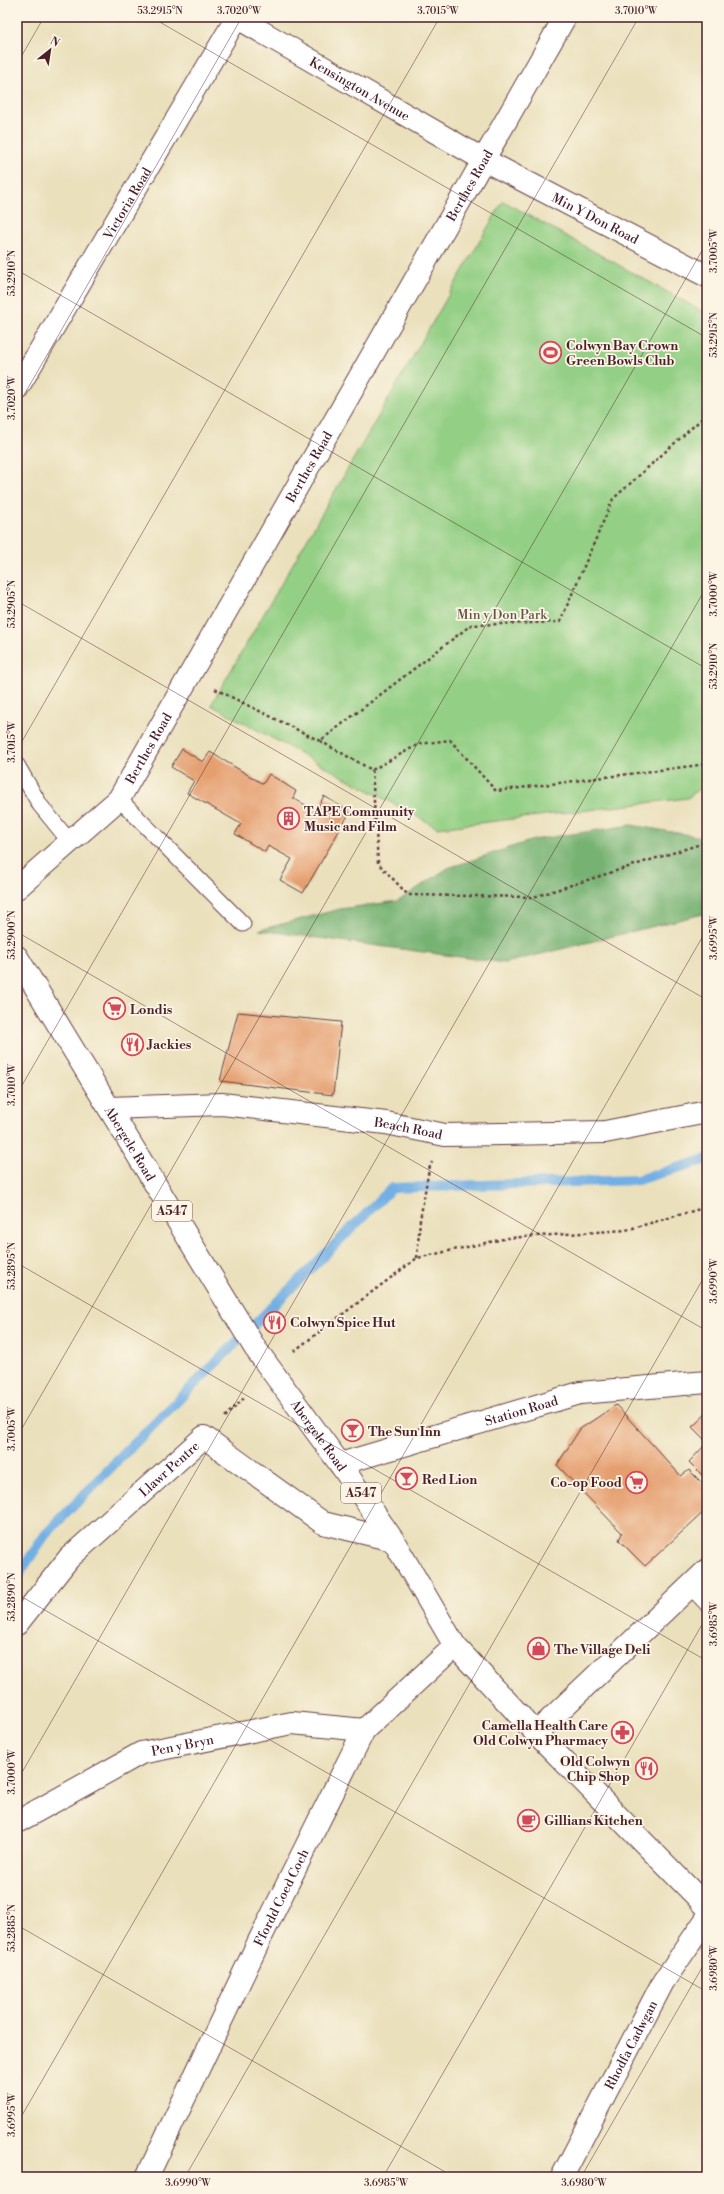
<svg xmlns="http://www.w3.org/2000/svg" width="724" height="2194" font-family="'Libre Bodoni',serif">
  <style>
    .green { fill: #93cf84; stroke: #6e7758 }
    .forest { fill: #76b272; stroke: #60684e }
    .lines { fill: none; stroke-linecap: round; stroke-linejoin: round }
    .stream { stroke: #72afe4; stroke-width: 10 }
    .building { fill: #e59e6e }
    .lane-casing { stroke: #623c41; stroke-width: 17 }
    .street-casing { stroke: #623c41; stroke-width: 24 }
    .secondary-casing { stroke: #623c41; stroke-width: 24 }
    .primary-casing { stroke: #623c41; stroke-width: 24 }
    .path { stroke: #623c41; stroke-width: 2.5; stroke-dasharray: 3 3; stroke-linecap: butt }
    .lane { stroke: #fff; stroke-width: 15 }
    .street { stroke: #fff; stroke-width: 22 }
    .secondary { stroke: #fff; stroke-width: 22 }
    .primary { stroke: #fff; stroke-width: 22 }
    .ticks { fill: none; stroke: #4a1f2b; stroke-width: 1; stroke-opacity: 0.45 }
    .labels { text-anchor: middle; stroke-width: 3.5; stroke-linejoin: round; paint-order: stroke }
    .shield { fill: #fcf5e5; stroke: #7f5f63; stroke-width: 1 }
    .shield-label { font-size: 12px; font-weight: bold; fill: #4a1f2b }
    .street-label { font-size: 13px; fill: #4a1f2b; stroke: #fcf5e5 }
    .poi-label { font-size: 13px; font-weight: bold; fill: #4a1f2b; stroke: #fcf5e5; text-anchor: start }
    .park-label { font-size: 13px; fill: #605446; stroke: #fcf5e5 }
    .neatline { fill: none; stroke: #4a1f2b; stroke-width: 1.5 }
    .ticks-label { font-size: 10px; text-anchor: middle; fill: #4a1f2b }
  </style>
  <rect width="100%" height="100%" fill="#fcf5e5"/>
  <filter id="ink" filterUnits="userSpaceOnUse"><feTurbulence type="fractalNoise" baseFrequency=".025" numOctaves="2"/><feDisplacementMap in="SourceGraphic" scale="8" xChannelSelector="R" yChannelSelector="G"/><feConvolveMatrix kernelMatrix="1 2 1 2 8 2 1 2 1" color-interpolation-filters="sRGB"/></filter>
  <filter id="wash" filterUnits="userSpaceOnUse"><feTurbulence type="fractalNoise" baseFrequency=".012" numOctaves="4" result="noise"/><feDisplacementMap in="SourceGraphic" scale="16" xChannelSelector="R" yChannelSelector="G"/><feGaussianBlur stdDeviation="0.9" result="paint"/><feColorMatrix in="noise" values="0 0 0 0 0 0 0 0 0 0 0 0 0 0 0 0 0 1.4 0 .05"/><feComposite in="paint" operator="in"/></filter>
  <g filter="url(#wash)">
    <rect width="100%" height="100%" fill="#eae0bc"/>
    <polygon class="green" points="503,201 707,314 707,782 688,798 438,828 211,705"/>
    <polygon class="forest" points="631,825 707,838 707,913 505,963 259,930 340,909 398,901 448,868 533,840"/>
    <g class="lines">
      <polyline class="stream" points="17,1577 45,1535 123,1455 392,1188 638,1180 707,1159"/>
    </g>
    <g id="blocks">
      <g class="building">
        <polygon points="182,749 203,762 210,752 263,784 269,774 296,791 293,798 316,811 324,796 350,812 303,893 280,880 292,859 268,846 265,852 235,834 241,824 187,793 194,781 171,767"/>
        <polygon points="238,1012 341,1022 333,1095 220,1081"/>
        <polygon points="616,1405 681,1476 689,1470 707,1488 707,1509 645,1566 619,1540 622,1533 557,1465 580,1429"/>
        <polygon points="707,1413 707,1442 692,1427"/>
        <polygon points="707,1443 707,1480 689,1462"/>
      </g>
    </g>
  </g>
  <g filter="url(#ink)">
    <use href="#blocks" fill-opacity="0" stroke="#623c41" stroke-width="1"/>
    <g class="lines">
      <defs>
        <g id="lane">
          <polyline points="17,765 40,805 70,842"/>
          <polyline points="119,799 243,924"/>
          <polyline points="690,1586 707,1604"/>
        </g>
        <g id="street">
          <path id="s1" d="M236,17L484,160L707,276"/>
          <path id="s2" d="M17,389L237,17"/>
          <path id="s3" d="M17,888L119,799L565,17"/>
          <path id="s4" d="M109,1108L222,1104L386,1123L445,1135L605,1132L707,1112"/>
          <path id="s5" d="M340,1464L580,1393L707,1382"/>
          <path id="s6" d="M17,1624L69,1558L204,1437L323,1523L393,1540"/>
          <polyline points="536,1733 707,1570"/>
          <path id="s7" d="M17,1822L141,1753L292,1723L364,1730"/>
          <path id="s8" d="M562,2177L663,1982L707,1918"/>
        </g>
        <g id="secondary">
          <path id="s9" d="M147,2177L259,1941L364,1730L455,1646"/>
        </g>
        <g id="primary">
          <path id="s10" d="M17,957L255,1348L340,1464L393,1540L455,1646L536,1733L707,1907"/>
        </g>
      </defs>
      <use href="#lane" class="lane-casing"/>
      <use href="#street" class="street-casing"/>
      <use href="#secondary" class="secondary-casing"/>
      <use href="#primary" class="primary-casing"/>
      <g class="path">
        <polyline points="215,689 320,741 471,625 560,622 613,499 707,414"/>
        <polyline points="320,741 372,770 419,744 450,740 496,791 707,764"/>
        <polyline points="372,770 378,863 408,895 534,897 707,842"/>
        <polyline points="417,1258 420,1220 429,1169 432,1162"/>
        <polyline points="294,1351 417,1258 508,1238 626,1230 707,1207"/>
        <polyline points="225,1417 244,1398"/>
      </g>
      <use href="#lane" class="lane"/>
      <use href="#street" class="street"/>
      <use href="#secondary" class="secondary"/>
      <use href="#primary" class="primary"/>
    </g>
  </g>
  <path class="ticks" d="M151,17L707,338M17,64L44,17M17,270L707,669M17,407L242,17M17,601L707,1000M17,750L440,17M17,932L707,1331M17,1094L639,17M17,1263L707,1661M17,1437L707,242M17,1594L707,1992M17,1781L707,586M17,1925L454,2177M17,2124L707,929M185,2177L707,1272M383,2177L707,1616M581,2177L707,1959"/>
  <defs>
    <symbol id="stadium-ring" viewBox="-11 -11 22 22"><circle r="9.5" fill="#fcf5e5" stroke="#d1495b" stroke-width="1.5"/><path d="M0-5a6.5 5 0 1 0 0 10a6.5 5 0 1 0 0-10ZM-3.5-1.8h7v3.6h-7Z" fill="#d1495b"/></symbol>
    <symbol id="building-ring" viewBox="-11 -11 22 22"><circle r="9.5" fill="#fcf5e5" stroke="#d1495b" stroke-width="1.5"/><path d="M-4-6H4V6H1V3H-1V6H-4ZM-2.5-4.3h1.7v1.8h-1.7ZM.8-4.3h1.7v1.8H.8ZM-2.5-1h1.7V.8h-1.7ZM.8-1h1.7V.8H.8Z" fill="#d1495b"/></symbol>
    <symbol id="supermarket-ring" viewBox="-11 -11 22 22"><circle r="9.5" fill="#fcf5e5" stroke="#d1495b" stroke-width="1.5"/><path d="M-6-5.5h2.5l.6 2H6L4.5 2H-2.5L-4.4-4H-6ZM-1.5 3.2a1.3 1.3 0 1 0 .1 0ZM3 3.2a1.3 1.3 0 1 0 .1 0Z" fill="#d1495b"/></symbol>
    <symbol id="restaurant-ring" viewBox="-11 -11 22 22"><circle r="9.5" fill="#fcf5e5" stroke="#d1495b" stroke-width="1.5"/><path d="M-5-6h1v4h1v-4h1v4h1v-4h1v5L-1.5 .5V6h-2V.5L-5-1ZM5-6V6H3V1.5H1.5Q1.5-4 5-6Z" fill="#d1495b"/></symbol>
    <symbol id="bar-ring" viewBox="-11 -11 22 22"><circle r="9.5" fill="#fcf5e5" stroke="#d1495b" stroke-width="1.5"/><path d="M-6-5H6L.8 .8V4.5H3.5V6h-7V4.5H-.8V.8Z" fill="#d1495b"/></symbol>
    <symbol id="shop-ring" viewBox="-11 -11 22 22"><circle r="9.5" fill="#fcf5e5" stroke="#d1495b" stroke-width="1.5"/><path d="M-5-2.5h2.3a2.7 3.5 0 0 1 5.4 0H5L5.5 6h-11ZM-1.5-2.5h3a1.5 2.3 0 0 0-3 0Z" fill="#d1495b"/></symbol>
    <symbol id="pharmacy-ring" viewBox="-11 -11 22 22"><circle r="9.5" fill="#fcf5e5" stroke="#d1495b" stroke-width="1.5"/><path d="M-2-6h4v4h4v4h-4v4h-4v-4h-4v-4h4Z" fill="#d1495b"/></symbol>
    <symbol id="cafe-ring" viewBox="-11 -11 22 22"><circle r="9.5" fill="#fcf5e5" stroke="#d1495b" stroke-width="1.5"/><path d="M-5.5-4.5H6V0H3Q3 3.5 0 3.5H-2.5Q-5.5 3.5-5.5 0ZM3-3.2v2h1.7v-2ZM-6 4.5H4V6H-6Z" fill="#d1495b"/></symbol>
  </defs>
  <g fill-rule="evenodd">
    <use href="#stadium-ring" x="538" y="340" width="25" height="25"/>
    <use href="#building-ring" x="276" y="806" width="25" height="25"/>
    <use href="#supermarket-ring" x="102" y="996" width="25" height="25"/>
    <use href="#restaurant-ring" x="120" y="1032" width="25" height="25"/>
    <use href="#restaurant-ring" x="262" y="1310" width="25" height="25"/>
    <use href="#bar-ring" x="340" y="1418" width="25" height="25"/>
    <use href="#bar-ring" x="394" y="1466" width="25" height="25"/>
    <use href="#supermarket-ring" x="624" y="1470" width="25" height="25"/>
    <use href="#shop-ring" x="526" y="1636" width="25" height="25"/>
    <use href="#pharmacy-ring" x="610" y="1720" width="25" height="25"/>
    <use href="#restaurant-ring" x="634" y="1756" width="25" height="25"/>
    <use href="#cafe-ring" x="516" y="1808" width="25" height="25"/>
  </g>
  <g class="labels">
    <g class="shield">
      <rect x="152" y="1201" width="40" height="20" rx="3"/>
      <rect x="341" y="1483" width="40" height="20" rx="3"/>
    </g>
    <g class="shield-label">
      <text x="172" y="1215">A547</text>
      <text x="361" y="1497">A547</text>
    </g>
    <g class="street-label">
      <text dy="5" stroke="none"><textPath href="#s1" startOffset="143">Kensington Avenue</textPath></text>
      <text dy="5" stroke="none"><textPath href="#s3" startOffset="842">Berthes Road</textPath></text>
      <text dy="5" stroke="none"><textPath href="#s2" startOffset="216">Victoria Road</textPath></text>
      <text dy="5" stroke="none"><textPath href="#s1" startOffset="412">Min Y Don Road</textPath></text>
      <text dy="5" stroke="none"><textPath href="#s3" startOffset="518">Berthes Road</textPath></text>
      <text dy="5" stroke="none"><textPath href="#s3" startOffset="194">Berthes Road</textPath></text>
      <text dy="5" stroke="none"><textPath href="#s4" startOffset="301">Beach Road</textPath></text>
      <text dy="5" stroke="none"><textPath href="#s10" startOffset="218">Abergele Road</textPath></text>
      <text dy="5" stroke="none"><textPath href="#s5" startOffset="189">Station Road</textPath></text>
      <text dy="5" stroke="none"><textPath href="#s10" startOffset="566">Abergele Road</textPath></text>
      <text dy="5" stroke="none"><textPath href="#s6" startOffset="218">Llawr Pentre</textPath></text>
      <text dy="5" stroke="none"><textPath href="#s7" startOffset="184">Pen y Bryn</textPath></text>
      <text dy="5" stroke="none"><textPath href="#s9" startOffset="310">Ffordd Coed Coch</textPath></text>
      <text dy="5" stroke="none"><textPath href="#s8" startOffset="149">Rhodfa Cadwgan</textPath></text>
    </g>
    <g class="poi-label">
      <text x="566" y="350">Colwyn Bay Crown<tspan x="566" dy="15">Green Bowls Club</tspan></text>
      <text x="304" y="816">TAPE Community<tspan x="304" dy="15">Music and Film</tspan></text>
      <text x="130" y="1014">Londis</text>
      <text x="148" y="1049">Jackies</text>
      <text x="290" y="1327">Colwyn Spice Hut</text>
      <text x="368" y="1436">The Sun Inn</text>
      <text x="422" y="1484">Red Lion</text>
      <text x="622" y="1487" text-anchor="end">Co-op Food</text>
      <text x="554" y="1654">The Village Deli</text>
      <text x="608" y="1730" text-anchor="end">Camella Health Care<tspan x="608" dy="15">Old Colwyn Pharmacy</tspan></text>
      <text x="630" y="1766" text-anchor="end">Old Colwyn<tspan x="630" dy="15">Chip Shop</tspan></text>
      <text x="544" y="1825">Gillians Kitchen</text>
    </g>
    <g class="park-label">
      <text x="502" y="619">Min y Don Park</text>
    </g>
  </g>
  <rect width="724" height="2194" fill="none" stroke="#fcf5e5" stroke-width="44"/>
  <g transform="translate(50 50) rotate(30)" stroke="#fcf5e5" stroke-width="3" paint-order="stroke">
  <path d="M0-3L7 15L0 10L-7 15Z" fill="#4a1f2b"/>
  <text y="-6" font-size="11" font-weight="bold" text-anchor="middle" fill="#4a1f2b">N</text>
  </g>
  <rect x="22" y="22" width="680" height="2150" class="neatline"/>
  <g class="ticks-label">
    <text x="160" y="14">53.2915°N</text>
    <text x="239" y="14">3.7020°W</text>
    <text x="438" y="14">3.7015°W</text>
    <text x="636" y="14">3.7010°W</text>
    <text transform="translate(713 251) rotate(-90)" y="4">3.7005°W</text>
    <text transform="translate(11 273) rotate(-90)" y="4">53.2910°N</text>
    <text transform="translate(713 335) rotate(-90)" y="4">53.2915°N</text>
    <text transform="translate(11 398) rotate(-90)" y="4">3.7020°W</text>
    <text transform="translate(713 594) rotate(-90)" y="4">3.7000°W</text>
    <text transform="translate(11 604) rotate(-90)" y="4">53.2905°N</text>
    <text transform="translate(713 666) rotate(-90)" y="4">53.2910°N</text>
    <text transform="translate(11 742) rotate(-90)" y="4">3.7015°W</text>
    <text transform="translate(11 935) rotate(-90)" y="4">53.2900°N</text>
    <text transform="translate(713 938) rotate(-90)" y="4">3.6995°W</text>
    <text transform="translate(11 1085) rotate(-90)" y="4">3.7010°W</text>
    <text transform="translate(11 1266) rotate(-90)" y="4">53.2895°N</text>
    <text transform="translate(713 1281) rotate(-90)" y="4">3.6990°W</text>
    <text transform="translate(11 1429) rotate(-90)" y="4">3.7005°W</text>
    <text transform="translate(11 1597) rotate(-90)" y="4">53.2890°N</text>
    <text transform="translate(713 1624) rotate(-90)" y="4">3.6985°W</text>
    <text transform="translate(11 1772) rotate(-90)" y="4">3.7000°W</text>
    <text transform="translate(11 1928) rotate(-90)" y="4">53.2885°N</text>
    <text transform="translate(713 1968) rotate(-90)" y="4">3.6980°W</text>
    <text transform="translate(11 2115) rotate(-90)" y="4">3.6995°W</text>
    <text x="188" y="2186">3.6990°W</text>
    <text x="386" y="2186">3.6985°W</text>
    <text x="584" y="2186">3.6980°W</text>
  </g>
</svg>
